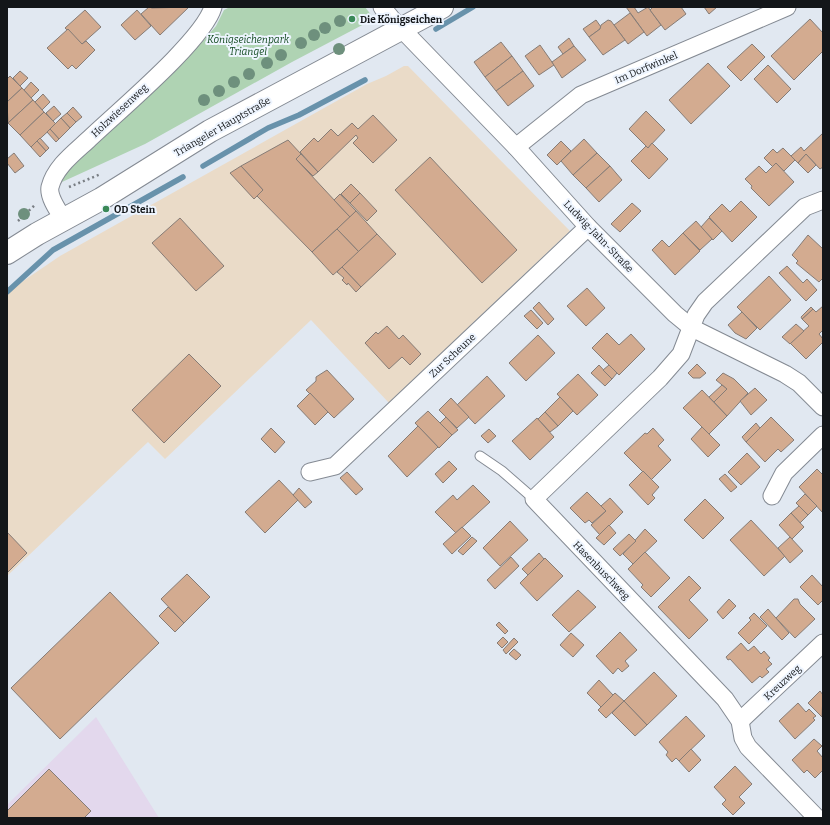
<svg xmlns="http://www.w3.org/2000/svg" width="830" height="825" font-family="Bitter,serif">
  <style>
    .commercial { fill: #e3d8ed }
    .industrial { fill: #eadbc8 }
    .green { fill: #afd3b3 }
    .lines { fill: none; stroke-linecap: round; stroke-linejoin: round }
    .stream { stroke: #6892ab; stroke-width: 5.5 }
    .building { fill: #d3ab90; stroke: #867c76 }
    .lane-casing { stroke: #848a93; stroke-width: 11 }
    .street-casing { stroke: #848a93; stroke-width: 19 }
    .secondary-casing { stroke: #848a93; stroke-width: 24 }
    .path { stroke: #797e84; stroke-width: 2.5; stroke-dasharray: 2 3; stroke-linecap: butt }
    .lane { stroke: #fff; stroke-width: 9 }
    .street { stroke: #fff; stroke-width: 17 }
    .secondary { stroke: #fff; stroke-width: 22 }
    .tree { fill: #6e907d }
    .poi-dot { fill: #3a8857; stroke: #eef5ff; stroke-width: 1.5 }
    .labels { text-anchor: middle; stroke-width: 4; stroke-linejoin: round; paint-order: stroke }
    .poi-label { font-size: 10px; font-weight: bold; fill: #131619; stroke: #eef5ff; text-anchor: start }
    .park-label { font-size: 10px; font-style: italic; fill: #10481e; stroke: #eef5ff }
    .street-label { font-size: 10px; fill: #131619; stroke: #eef5ff }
  </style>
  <rect width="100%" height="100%" fill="#e1e8f1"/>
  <polygon class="commercial" points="96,717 159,818 7,818 7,805"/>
  <polygon class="industrial" points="404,66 408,66 570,231 389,403 311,320 165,459 148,442 7,576 7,292 60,256 367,84 386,76"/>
  <polygon class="green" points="230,7 365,7 372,16 368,22 292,62 145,144 62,182 66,172 204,40 216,26 224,10"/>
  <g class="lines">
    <g class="stream">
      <polyline points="436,29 473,7"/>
      <polyline points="203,166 268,128 299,115 365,80"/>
      <polyline points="7,292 53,250 183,177"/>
    </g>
  </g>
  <g class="building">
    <polygon points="149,7 152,8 189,7 160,35 141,14"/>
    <polygon points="626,7 634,7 638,13 648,7 661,25 647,36"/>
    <polygon points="653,7 681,7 686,14 665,30 650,10"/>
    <polygon points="704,7 717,7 709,14"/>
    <polygon points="85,10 101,27 82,44 65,28"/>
    <polygon points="137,10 151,26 135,40 121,25"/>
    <polygon points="630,13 644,32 628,44 614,25"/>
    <polygon points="810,19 823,33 823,51 794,80 771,56"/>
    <polygon points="596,20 601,27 600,29 589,37 583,29"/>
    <polygon points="608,20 611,21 625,40 603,55 589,37 600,29 601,25"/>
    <polygon points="68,29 82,44 86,41 95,50 76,69 72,65 68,69 47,48"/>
    <polygon points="569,38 574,46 563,54 558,47"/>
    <polygon points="501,42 512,56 485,77 474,62"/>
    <polygon points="752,44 765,57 741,81 727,67"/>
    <polygon points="540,45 554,65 539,75 525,56"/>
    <polygon points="574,46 586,60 562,78 552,62"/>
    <polygon points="512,56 523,71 496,91 485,77"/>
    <polygon points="708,63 730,86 691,124 669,100"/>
    <polygon points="768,65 791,89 777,103 754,79"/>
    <polygon points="20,71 28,78 20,86 13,78"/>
    <polygon points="523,71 534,86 508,106 496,91"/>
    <polygon points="10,76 22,88 7,102 7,79"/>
    <polygon points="31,82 39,90 31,98 24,90"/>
    <polygon points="22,88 33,100 8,123 7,102"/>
    <polygon points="43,94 50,102 42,110 35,102"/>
    <polygon points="33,100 44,112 20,135 8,123"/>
    <polygon points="54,106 61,114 53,121 46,113"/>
    <polygon points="73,107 82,117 76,122 67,113"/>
    <polygon points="646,111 665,130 648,148 629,129"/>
    <polygon points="44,112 56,124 31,147 20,135"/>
    <polygon points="67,113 76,122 70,128 61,118"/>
    <polygon points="373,115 397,140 373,163 353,143 358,138 356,135 318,172 300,152 314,138 318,142 331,129 338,136 352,123 358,129"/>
    <polygon points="61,118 70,128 59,139 50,129"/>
    <polygon points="50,129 59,139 56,142 47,132"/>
    <polygon points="823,133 823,167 820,169 806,154 798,163 791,156 801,147 804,151"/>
    <polygon points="40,138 49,148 46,151 37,141"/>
    <polygon points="584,139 597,153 573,175 561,161"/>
    <polygon points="288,140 301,154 296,159 350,217 312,252 257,196 263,190 241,166"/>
    <polygon points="37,141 46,151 40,157 31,147"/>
    <polygon points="561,141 571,151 557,165 547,155"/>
    <polygon points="652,143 668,159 649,179 631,161 646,146 648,148"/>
    <polygon points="783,148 795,160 784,171 776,163 773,167 764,158 773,149 777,153"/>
    <polygon points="14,153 24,166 15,173 7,163 7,159"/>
    <polygon points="597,153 610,166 586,188 573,175"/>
    <polygon points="301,154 318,172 313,176 296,159"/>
    <polygon points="806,154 816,165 808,173 798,163"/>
    <polygon points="430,157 517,250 482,283 395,190"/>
    <polygon points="776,163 794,182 769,206 751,188 752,186 745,179 759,166 766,173"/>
    <polygon points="241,166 263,190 254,199 230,173"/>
    <polygon points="610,166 622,180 599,202 586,188"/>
    <polygon points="351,184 360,193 350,203 341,194"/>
    <polygon points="360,193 377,211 367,221 350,203"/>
    <polygon points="340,194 356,211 350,217 334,200"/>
    <polygon points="741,201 757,217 732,242 709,217 722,204 730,212"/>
    <polygon points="632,203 641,211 620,232 611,224"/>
    <polygon points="356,211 377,234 359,252 337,229"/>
    <polygon points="180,218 224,266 196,291 152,243"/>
    <polygon points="709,218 722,231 713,240 701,227"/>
    <polygon points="696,221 712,239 700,250 683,233"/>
    <polygon points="337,229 359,252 333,275 312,252"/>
    <polygon points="683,233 700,251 675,275 652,250 662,240 669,247"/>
    <polygon points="377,234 396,254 361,287 342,267"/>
    <polygon points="808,235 823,249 823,278 819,282 796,263 798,261 792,255"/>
    <polygon points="787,266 803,283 807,279 817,290 806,301 779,273"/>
    <polygon points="342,267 361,287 356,292 348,283 347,285 342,280 344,278 337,272"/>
    <polygon points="769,276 791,300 760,330 737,307"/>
    <polygon points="587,288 605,308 586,326 567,306"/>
    <polygon points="539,302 554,319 548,325 533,308"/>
    <polygon points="823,306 823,330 819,334 823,339 823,342 806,359 790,343 809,326 802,319 813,309 816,312"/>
    <polygon points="811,307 813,309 802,319 801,317"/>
    <polygon points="531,310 543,323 537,329 524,316"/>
    <polygon points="742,312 757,328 746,339 735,333 728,325"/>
    <polygon points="796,324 804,331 790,344 782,337"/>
    <polygon points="387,326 399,339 403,335 421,354 410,365 402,357 389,369 365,343 376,332 378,334"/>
    <polygon points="607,333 619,345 631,334 645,349 619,375 592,348"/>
    <polygon points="538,335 555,353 526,381 509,363"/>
    <polygon points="189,354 221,386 164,443 132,410"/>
    <polygon points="697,364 706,373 700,378 693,378 688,373"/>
    <polygon points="599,365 612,379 605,386 591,373"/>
    <polygon points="609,365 617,373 612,379 603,370"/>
    <polygon points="327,370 354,399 334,418 306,390 316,381 316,377"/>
    <polygon points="723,373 734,379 748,393 727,416 714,402 727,389 716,380"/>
    <polygon points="578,374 598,395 577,415 557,394"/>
    <polygon points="487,376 505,396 475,424 457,405"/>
    <polygon points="722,385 727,389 714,402 709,397"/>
    <polygon points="755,388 767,400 751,415 740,401"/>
    <polygon points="702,390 727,416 709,434 683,408"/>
    <polygon points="310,393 328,412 315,425 297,406"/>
    <polygon points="560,397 573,411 558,426 545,412"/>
    <polygon points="451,398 469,417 457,428 439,410"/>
    <polygon points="428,411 452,435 439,448 415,423"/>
    <polygon points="545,412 558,426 550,432 538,419"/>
    <polygon points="446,417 458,430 452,435 440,423"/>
    <polygon points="771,417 794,440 781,452 778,449 765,462 746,442"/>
    <polygon points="537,418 554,437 530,460 512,441"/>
    <polygon points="756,423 760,428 746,442 742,437"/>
    <polygon points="418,426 438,447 407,477 388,456"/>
    <polygon points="702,427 720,445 708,457 691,439"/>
    <polygon points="271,428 285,442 275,453 261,439"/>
    <polygon points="653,428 664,440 658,446 671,460 651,480 624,453 645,433 647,434"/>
    <polygon points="489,429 496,436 488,443 481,436"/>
    <polygon points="747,453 760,467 741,485 728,472"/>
    <polygon points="449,461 457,469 443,483 435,474"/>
    <polygon points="817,469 823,475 823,513 799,487"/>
    <polygon points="643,471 659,487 652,495 655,498 648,505 629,485"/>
    <polygon points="347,472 363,489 356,495 340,478"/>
    <polygon points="725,474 737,487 731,492 719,479"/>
    <polygon points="279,480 298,500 265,533 245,512"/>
    <polygon points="473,485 490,502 456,533 435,512 453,495 457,500"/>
    <polygon points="299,488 312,502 305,508 293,495"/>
    <polygon points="587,492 606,511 592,523 589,520 585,523 570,508"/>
    <polygon points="805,494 817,506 808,515 796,503"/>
    <polygon points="610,498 623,512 600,535 591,525 606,511 601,506"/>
    <polygon points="705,499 724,518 703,539 684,520"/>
    <polygon points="799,506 808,515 800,523 791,513"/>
    <polygon points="791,513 804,527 792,539 779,525"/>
    <polygon points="751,520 785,556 764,576 730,540"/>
    <polygon points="510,521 528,540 500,566 483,548"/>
    <polygon points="609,525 616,533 604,545 596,538"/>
    <polygon points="462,527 471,536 452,554 443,544"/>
    <polygon points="645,529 657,541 633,564 623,554"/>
    <polygon points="7,532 27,553 7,573"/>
    <polygon points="629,534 636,541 620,556 613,549"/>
    <polygon points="472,537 477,541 463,555 458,551"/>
    <polygon points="790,537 803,551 790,563 778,548"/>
    <polygon points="645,552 670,578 651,597 641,587 643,585 628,569"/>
    <polygon points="539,553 544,559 528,575 522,569"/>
    <polygon points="511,557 519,566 495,589 487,580"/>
    <polygon points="545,558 563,576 537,601 520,583"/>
    <polygon points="187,574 210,597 184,623 161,599"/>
    <polygon points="812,575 823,587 823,600 818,605 800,587"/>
    <polygon points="689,576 701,588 689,600 708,620 689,639 658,607"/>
    <polygon points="578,590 596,607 569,632 552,615"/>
    <polygon points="110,592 159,643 60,739 11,688"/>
    <polygon points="729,599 736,606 723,619 717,612"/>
    <polygon points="794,599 798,599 800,604 815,619 795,638 776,618"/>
    <polygon points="168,607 184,623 175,632 159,616"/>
    <polygon points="768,609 789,633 782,640 760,617"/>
    <polygon points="754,613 767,626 749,644 738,633 751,620 749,618"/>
    <polygon points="499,622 508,631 505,634 496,625"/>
    <polygon points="620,632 637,650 625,661 629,666 622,672 618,668 613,674 596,656"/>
    <polygon points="571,633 584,645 573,657 560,645"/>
    <polygon points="503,637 508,642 502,648 497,643"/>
    <polygon points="514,638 518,642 506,654 503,650"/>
    <polygon points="741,643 748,651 754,646 761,654 764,651 770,658 768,660 772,664 766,669 769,672 762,678 760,676 752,683 730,659 728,660 726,657"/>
    <polygon points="514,649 521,655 516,660 509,654"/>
    <polygon points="654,672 677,696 647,725 624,701"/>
    <polygon points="599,680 613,695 601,707 587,693"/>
    <polygon points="820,691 823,695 822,717 808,703"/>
    <polygon points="615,693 624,701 606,718 598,710"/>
    <polygon points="624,701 647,725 635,736 612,713"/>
    <polygon points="798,703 806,712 809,709 816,716 813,718 815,720 795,739 779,721"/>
    <polygon points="686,716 705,736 679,761 676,758 672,762 666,755 668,752 659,742"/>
    <polygon points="814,739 822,746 817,751 823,758 823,770 815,778 807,770 804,773 792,760"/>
    <polygon points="691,749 701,760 689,772 679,761"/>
    <polygon points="735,766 752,784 739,797 745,803 733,815 722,804 726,800 714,787"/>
    <polygon points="49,769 91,811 84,818 7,818 7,811"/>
  </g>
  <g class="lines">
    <defs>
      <polyline id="lane" points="480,456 502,471 534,499"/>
      <g id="street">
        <polyline points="382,7 391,18 516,147 588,227 675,314 692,328 785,374 799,383 823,407"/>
        <polyline points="516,147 581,95 787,7"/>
        <path d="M64,220C59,212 48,197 50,187C55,167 74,153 88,140C117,112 203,41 213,7"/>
        <polyline points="310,472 335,466 588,227"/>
        <polyline points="772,496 784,473 823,435"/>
        <polyline points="740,721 823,643"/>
        <polyline points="817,818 748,747 743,738 740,721 725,699 534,499 660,378 681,354 696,315 705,302 805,207 823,200"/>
      </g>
      <polyline id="secondary" points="7,253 37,234 101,199 210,131 442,7"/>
    </defs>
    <use href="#lane" class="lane-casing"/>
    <use href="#street" class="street-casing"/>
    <use href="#secondary" class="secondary-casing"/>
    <g class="path">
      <polyline points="69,187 101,174"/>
      <polyline points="18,221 36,204"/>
    </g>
    <use href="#lane" class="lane"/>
    <use href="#street" class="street"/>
    <use href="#secondary" class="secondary"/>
  </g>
  <g class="tree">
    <circle cx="340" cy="21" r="6"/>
    <circle cx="325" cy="28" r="6"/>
    <circle cx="314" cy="35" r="6"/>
    <circle cx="301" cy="43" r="6"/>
    <circle cx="339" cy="49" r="6"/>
    <circle cx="281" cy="55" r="6"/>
    <circle cx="267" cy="63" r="6"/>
    <circle cx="249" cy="74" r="6"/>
    <circle cx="234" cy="82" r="6"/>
    <circle cx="219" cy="91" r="6"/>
    <circle cx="204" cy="100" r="6"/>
    <circle cx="24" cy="214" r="6"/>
  </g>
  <g class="poi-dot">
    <circle cx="352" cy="19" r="4"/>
    <circle cx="106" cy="209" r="4"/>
  </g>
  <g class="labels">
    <g class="poi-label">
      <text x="360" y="23">Die Königseichen</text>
      <text x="114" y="213">OD Stein</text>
    </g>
    <g class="park-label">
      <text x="248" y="43">Königseichenpark<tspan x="248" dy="12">Triangel</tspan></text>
    </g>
    <g class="street-label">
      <text transform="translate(646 67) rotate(-23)" y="4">Im Dorfwinkel</text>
      <text transform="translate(119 110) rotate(-43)" y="4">Holzwiesenweg</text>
      <text transform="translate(222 126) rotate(-30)" y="4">Triangeler Hauptstraße</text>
      <text transform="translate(599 236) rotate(46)" y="4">Ludwig-Jahn-Straße</text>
      <text transform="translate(452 355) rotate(-43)" y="4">Zur Scheune</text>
      <text transform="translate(602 570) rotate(46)" y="4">Hasenbuschweg</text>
      <text transform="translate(782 682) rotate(-43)" y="4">Kreuzweg</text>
    </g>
  </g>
  <rect width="830" height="825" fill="none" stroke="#131619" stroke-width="16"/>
</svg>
